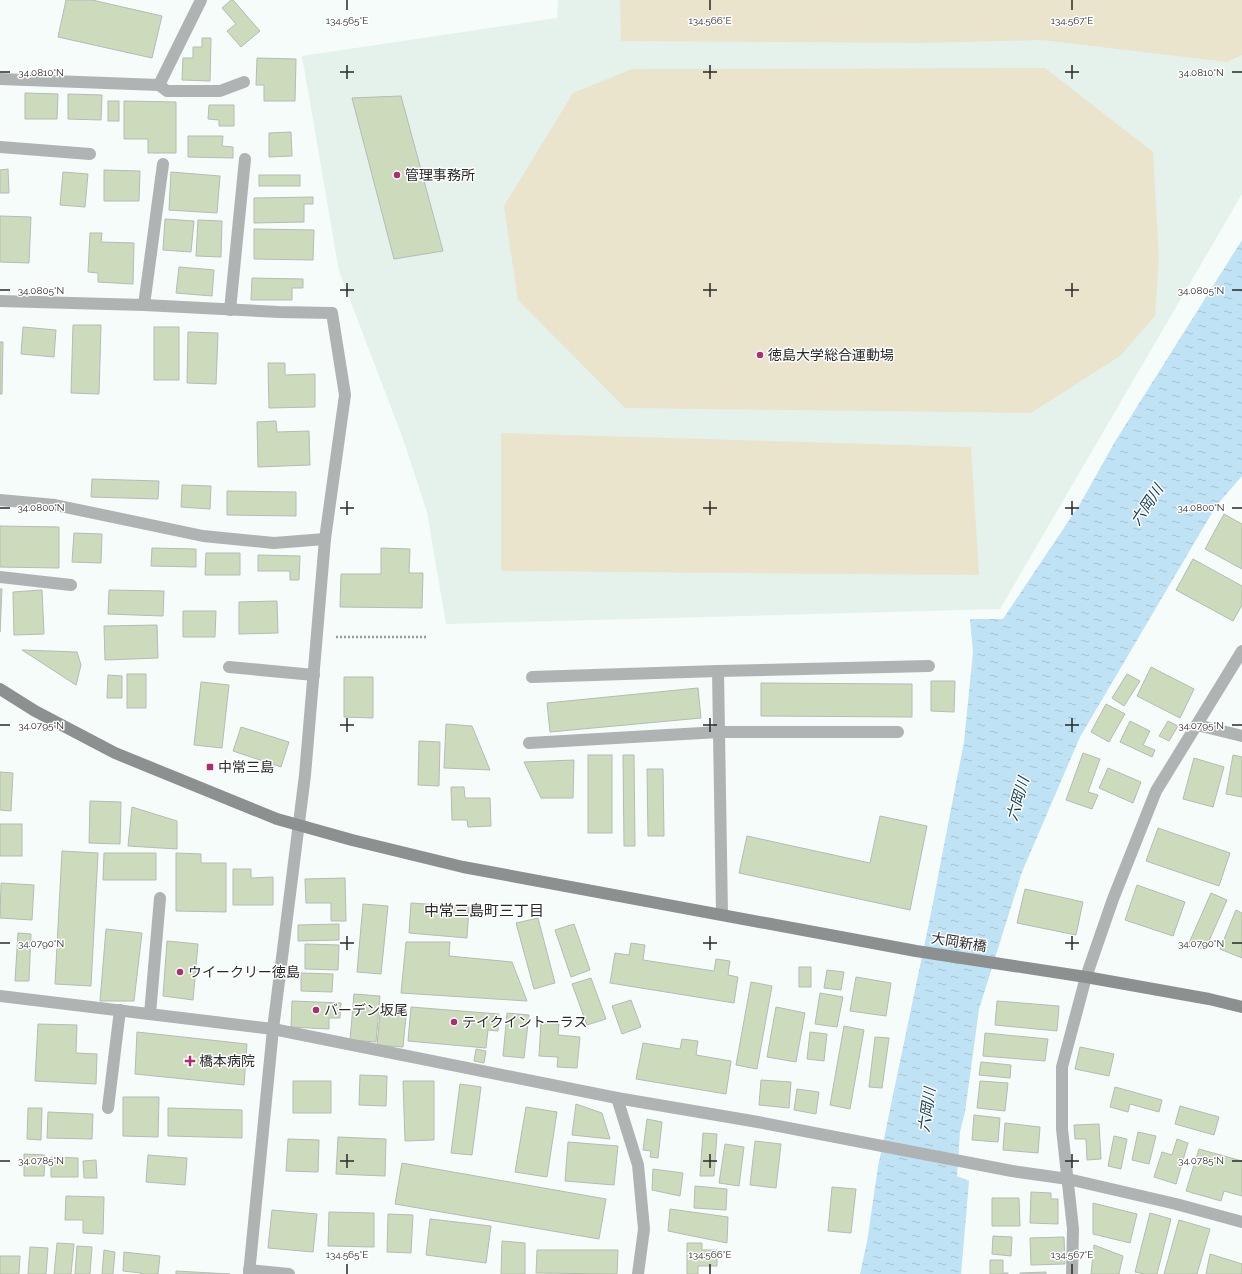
<svg xmlns="http://www.w3.org/2000/svg" width="1242" height="1274" font-family="Raleway,'Noto Sans JP',sans-serif">
  <style>
    .built { fill: #e4f2eb }
    .green { fill: #eae4cd }
    .water { fill: url(#water-ripples) }
    .building { fill: #ccdbbc; stroke: #b7bab5 }
    .lines { fill: none; stroke-linecap: round; stroke-linejoin: round }
    .path { stroke: #989c9a; stroke-width: 2.5; stroke-dasharray: 2 2; stroke-linecap: butt }
    .lane { stroke: #b0b3b3; stroke-width: 12 }
    .street { stroke: #b0b3b3; stroke-width: 12 }
    .secondary { stroke: #8c9090; stroke-width: 12 }
    .ticks { fill: none; stroke: #282a29; stroke-width: 1.5 }
    .poi-dot { fill: #af2b72; stroke: #fff; stroke-width: 1.5 }
    .labels { text-anchor: middle; stroke-width: 3; stroke-linejoin: round; paint-order: stroke }
    .poi-label { font-size: 14px; fill: #282a29; stroke: #fff; text-anchor: start }
    .street-label { font-size: 14px; fill: #282a29; stroke: #fff }
    .water-label { font-size: 15px; font-style: italic; fill: #103e52; stroke: #fff }
    .neighbourhood-label { font-size: 15px; fill: #282a29; stroke: #fff }
    .ticks-label { font-size: 10px; text-anchor: middle; fill: #282a29; stroke: #fff; stroke-width: 3; stroke-linejoin: round; paint-order: stroke }
  </style>
  <defs>
    <pattern id="water-ripples" width="26" height="14" patternUnits="userSpaceOnUse"><rect width="26" height="14" fill="#bfe2f4"/><path d="M2 4q2-2 4 0t4 0M15 11q2-2 4 0t4 0" fill="none" stroke="#a4c2d1"/></pattern>
  </defs>
  <rect width="100%" height="100%" fill="#f6fcf9"/>
  <polygon class="built" points="558,0 1242,0 1242,194 1000,609 446,624 427,512 403,439 339,271 302,56 557,18"/>
  <g class="green">
    <polygon points="620,0 1242,0 1242,55 1227,62 1042,40 926,43 621,41"/>
    <polygon points="1045,68 1153,152 1159,258 1155,316 1120,356 1031,413 625,408 518,300 504,206 573,93 632,69"/>
    <polygon points="501,433 971,447 979,575 501,571"/>
  </g>
  <polygon class="water" points="1242,240 1242,476 1216,506 1080,737 1022,872 979,1009 965,1112 960,1132 957,1176 969,1181 961,1274 860,1274 867,1242 878,1167 929,923 964,742 973,652 970,619 1003,619 1080,504 1116,440"/>
  <g class="building">
    <polygon points="66,0 92,0 162,16 152,58 58,37"/>
    <polygon points="231,0 233,0 260,31 241,47 227,31 236,24 222,8"/>
    <polygon points="202,38 211,38 210,81 182,80 183,58 193,58 193,47 202,47"/>
    <polygon points="257,58 296,59 295,101 264,101 264,85 256,85"/>
    <polygon points="25,93 58,94 57,119 25,119"/>
    <polygon points="68,94 102,95 101,120 68,119"/>
    <polygon points="401,96 443,251 394,259 352,98"/>
    <rect x="108" y="101" width="11" height="20"/>
    <polygon points="124,101 176,102 176,153 148,153 148,139 124,139"/>
    <polygon points="209,105 234,105 234,126 219,126 219,120 208,119"/>
    <polygon points="291,132 292,156 269,157 269,133"/>
    <polygon points="188,136 223,136 222,146 233,147 233,158 188,157"/>
    <polygon points="8,169 9,193 0,193 0,170"/>
    <polygon points="104,170 140,171 139,201 104,201"/>
    <polygon points="63,172 88,174 85,207 60,205"/>
    <polygon points="171,172 220,176 217,213 169,210"/>
    <rect x="259" y="175" width="41" height="11"/>
    <polygon points="313,197 313,204 304,204 304,222 254,223 254,198"/>
    <polygon points="0,216 31,217 29,263 0,262"/>
    <polygon points="165,219 194,221 191,252 163,250"/>
    <polygon points="198,220 222,221 221,257 196,256"/>
    <polygon points="254,229 314,230 313,260 254,259"/>
    <polygon points="90,233 102,233 101,242 134,243 133,284 98,282 98,273 88,272"/>
    <polygon points="179,267 214,270 212,296 176,293"/>
    <polygon points="252,278 303,279 303,288 292,288 292,300 251,300"/>
    <polygon points="73,325 101,325 99,394 71,393"/>
    <polygon points="23,327 56,330 54,357 21,354"/>
    <rect x="154" y="327" width="25" height="53"/>
    <polygon points="188,332 218,333 216,384 187,383"/>
    <polygon points="0,342 3,342 2,394 0,394"/>
    <polygon points="268,363 285,363 285,375 315,374 315,407 269,408"/>
    <polygon points="276,421 277,432 309,431 310,465 258,467 257,422"/>
    <polygon points="92,479 159,481 158,499 91,497"/>
    <polygon points="182,485 211,486 210,509 181,507"/>
    <polygon points="227,491 296,492 296,516 227,515"/>
    <polygon points="1224,514 1242,524 1242,569 1205,549"/>
    <polygon points="0,526 59,527 59,568 0,567"/>
    <polygon points="74,533 102,534 101,563 72,562"/>
    <polygon points="152,548 196,549 196,567 151,566"/>
    <polygon points="381,548 410,549 409,573 423,573 422,608 340,607 341,574 381,574"/>
    <polygon points="206,553 240,553 240,575 205,575"/>
    <polygon points="258,555 300,556 299,580 290,580 290,571 258,571"/>
    <polygon points="1193,559 1242,586 1242,605 1233,621 1176,590"/>
    <polygon points="0,589 2,589 0,632"/>
    <polygon points="42,590 44,634 14,635 13,592"/>
    <polygon points="109,590 164,591 163,616 108,614"/>
    <polygon points="277,601 278,633 239,634 239,602"/>
    <polygon points="183,611 216,611 215,637 183,637"/>
    <polygon points="157,625 158,658 105,660 104,626"/>
    <polygon points="22,650 77,652 81,665 76,685"/>
    <polygon points="1151,667 1194,689 1180,718 1137,696"/>
    <rect x="127" y="674" width="19" height="34"/>
    <polygon points="1127,674 1140,681 1124,706 1112,698"/>
    <polygon points="108,675 122,676 122,698 107,698"/>
    <polygon points="344,677 373,677 373,718 344,717"/>
    <polygon points="931,681 955,681 954,712 931,711"/>
    <polygon points="201,682 229,685 222,748 194,745"/>
    <polygon points="761,683 912,684 912,717 761,716"/>
    <polygon points="698,688 701,718 550,732 547,703"/>
    <polygon points="1106,704 1125,714 1109,742 1091,732"/>
    <polygon points="1130,721 1150,731 1143,745 1155,750 1152,757 1120,742"/>
    <polygon points="1168,721 1178,726 1169,741 1159,736"/>
    <polygon points="446,724 472,726 490,770 444,768"/>
    <polygon points="241,727 289,742 281,767 233,751"/>
    <polygon points="419,741 440,742 439,786 418,785"/>
    <polygon points="1083,753 1100,759 1088,792 1098,795 1092,809 1066,800"/>
    <rect x="588" y="755" width="24" height="78"/>
    <polygon points="623,755 634,755 635,846 624,846"/>
    <polygon points="1233,755 1242,757 1242,797 1226,794"/>
    <polygon points="1194,758 1224,767 1213,807 1183,799"/>
    <polygon points="574,760 573,798 541,798 524,762"/>
    <polygon points="1108,768 1141,782 1133,803 1099,788"/>
    <polygon points="647,769 663,769 664,836 648,836"/>
    <polygon points="0,772 13,773 11,811 0,810"/>
    <polygon points="451,787 464,787 465,798 490,798 491,826 468,827 467,820 452,820"/>
    <polygon points="90,801 121,802 120,844 89,843"/>
    <polygon points="132,807 177,821 177,849 128,846"/>
    <polygon points="880,816 927,826 910,910 739,873 747,836 870,863"/>
    <rect x="0" y="824" width="22" height="32"/>
    <polygon points="1158,828 1230,853 1219,886 1146,861"/>
    <polygon points="62,851 98,853 91,986 55,984"/>
    <polygon points="104,853 156,853 156,880 103,880"/>
    <polygon points="176,853 201,854 201,863 226,863 226,912 176,911"/>
    <polygon points="233,869 251,869 251,878 273,877 273,905 233,905"/>
    <polygon points="345,878 346,921 331,921 331,903 306,903 305,879"/>
    <polygon points="1,883 34,885 32,920 0,918"/>
    <polygon points="1137,885 1185,902 1173,936 1125,920"/>
    <polygon points="1025,889 1083,902 1076,935 1017,923"/>
    <polygon points="1211,893 1227,900 1205,950 1189,943"/>
    <polygon points="411,903 469,907 467,938 409,933"/>
    <polygon points="363,904 388,906 381,974 357,972"/>
    <polygon points="1236,910 1242,913 1242,958 1220,949"/>
    <polygon points="538,918 555,983 534,989 516,923"/>
    <polygon points="339,924 339,940 298,941 298,925"/>
    <polygon points="574,924 590,970 571,977 555,930"/>
    <polygon points="106,929 142,933 134,1001 100,1001"/>
    <polygon points="18,933 31,934 29,981 15,981"/>
    <polygon points="167,941 198,944 193,1000 163,996"/>
    <polygon points="406,942 450,942 449,956 512,962 527,1001 401,993"/>
    <polygon points="631,943 645,945 643,960 714,971 716,959 730,961 728,975 738,977 734,1003 610,983 615,953 629,955"/>
    <polygon points="305,944 339,945 338,970 305,969"/>
    <rect x="799" y="967" width="12" height="20"/>
    <polygon points="827,970 844,972 841,990 824,988"/>
    <polygon points="301,973 333,974 332,992 301,991"/>
    <polygon points="856,977 891,983 886,1016 850,1011"/>
    <polygon points="591,978 606,1019 587,1025 572,984"/>
    <polygon points="751,982 772,986 757,1069 736,1065"/>
    <polygon points="820,993 843,997 837,1027 815,1024"/>
    <polygon points="354,994 380,996 376,1042 350,1040"/>
    <polygon points="631,1000 641,1027 622,1034 612,1006"/>
    <polygon points="292,1001 341,1003 340,1018 329,1018 329,1029 291,1027"/>
    <polygon points="997,1001 1059,1006 1057,1031 995,1025"/>
    <polygon points="411,1007 499,1014 498,1031 488,1030 486,1048 408,1041"/>
    <polygon points="776,1007 805,1013 796,1062 767,1057"/>
    <polygon points="507,1013 529,1015 524,1058 503,1056"/>
    <polygon points="380,1014 406,1016 403,1047 377,1045"/>
    <polygon points="541,1022 559,1024 558,1035 580,1037 577,1068 557,1067 558,1057 539,1056"/>
    <polygon points="38,1024 77,1025 76,1053 97,1054 96,1084 35,1081"/>
    <polygon points="844,1026 864,1030 850,1109 830,1105"/>
    <polygon points="137,1032 247,1044 244,1085 135,1074"/>
    <polygon points="810,1032 827,1034 824,1061 807,1059"/>
    <polygon points="985,1033 1048,1039 1045,1061 983,1056"/>
    <polygon points="875,1037 889,1038 882,1088 869,1087"/>
    <polygon points="682,1039 698,1041 696,1055 731,1061 726,1094 636,1079 643,1043 680,1049"/>
    <polygon points="1080,1047 1114,1054 1109,1076 1075,1069"/>
    <polygon points="476,1049 486,1051 484,1063 474,1061"/>
    <polygon points="981,1062 1011,1065 1010,1078 979,1075"/>
    <polygon points="360,1075 387,1076 386,1106 359,1105"/>
    <polygon points="761,1080 791,1082 789,1108 759,1105"/>
    <rect x="293" y="1081" width="38" height="32"/>
    <polygon points="403,1081 434,1081 434,1140 405,1141"/>
    <polygon points="980,1081 1008,1083 1005,1111 977,1108"/>
    <polygon points="460,1084 481,1087 472,1155 451,1153"/>
    <polygon points="1115,1087 1162,1100 1159,1112 1130,1104 1128,1112 1110,1107"/>
    <polygon points="797,1089 819,1092 816,1114 794,1110"/>
    <polygon points="123,1097 159,1097 158,1137 123,1136"/>
    <polygon points="576,1104 602,1113 610,1139 572,1135"/>
    <polygon points="1180,1106 1219,1117 1214,1135 1175,1124"/>
    <polygon points="526,1107 557,1112 547,1177 515,1172"/>
    <polygon points="28,1108 42,1108 41,1140 27,1139"/>
    <polygon points="168,1108 242,1110 242,1138 168,1136"/>
    <polygon points="48,1112 93,1114 92,1139 47,1138"/>
    <polygon points="974,1115 1000,1118 998,1142 972,1140"/>
    <polygon points="647,1119 662,1122 658,1158 650,1157 651,1151 643,1150"/>
    <polygon points="1005,1123 1040,1127 1038,1153 1003,1150"/>
    <polygon points="1099,1124 1101,1159 1087,1160 1086,1139 1075,1139 1074,1125"/>
    <polygon points="1138,1132 1156,1136 1149,1164 1132,1160"/>
    <polygon points="703,1133 717,1134 714,1176 700,1176"/>
    <polygon points="1114,1136 1127,1139 1121,1169 1108,1166"/>
    <polygon points="338,1137 386,1139 385,1176 336,1174"/>
    <polygon points="288,1139 319,1140 318,1172 286,1171"/>
    <polygon points="1177,1139 1188,1143 1176,1184 1154,1177 1162,1152 1172,1155"/>
    <polygon points="755,1141 781,1144 776,1188 750,1185"/>
    <polygon points="568,1142 618,1146 614,1185 565,1181"/>
    <polygon points="725,1144 744,1147 739,1186 719,1183"/>
    <polygon points="1199,1149 1242,1161 1242,1196 1224,1191 1221,1201 1186,1191"/>
    <polygon points="24,1154 45,1155 44,1176 24,1176"/>
    <polygon points="148,1155 187,1158 185,1185 146,1182"/>
    <polygon points="51,1157 78,1158 78,1177 51,1177"/>
    <polygon points="96,1160 97,1178 84,1178 83,1161"/>
    <polygon points="402,1163 606,1199 599,1239 395,1204"/>
    <polygon points="653,1169 683,1173 680,1196 652,1190"/>
    <polygon points="695,1186 727,1189 726,1210 694,1208"/>
    <polygon points="832,1187 856,1189 851,1233 828,1231"/>
    <polygon points="1031,1192 1051,1193 1051,1199 1058,1199 1058,1224 1030,1223"/>
    <polygon points="66,1196 104,1197 103,1234 83,1233 83,1220 65,1220"/>
    <polygon points="992,1198 1019,1198 1020,1226 992,1226"/>
    <polygon points="1093,1203 1137,1214 1130,1243 1093,1234"/>
    <polygon points="670,1209 728,1217 727,1243 668,1231"/>
    <polygon points="272,1210 317,1214 313,1252 268,1248"/>
    <polygon points="329,1212 374,1213 374,1247 328,1246"/>
    <polygon points="1150,1213 1171,1219 1157,1274 1144,1274 1135,1272"/>
    <polygon points="388,1214 413,1215 411,1253 387,1252"/>
    <polygon points="430,1219 491,1226 486,1263 426,1255"/>
    <polygon points="1179,1220 1210,1229 1197,1274 1164,1274"/>
    <polygon points="993,1236 1012,1237 1011,1256 992,1254"/>
    <polygon points="1064,1237 1065,1264 1031,1265 1030,1238"/>
    <polygon points="502,1241 525,1243 525,1274 501,1274"/>
    <polygon points="57,1243 74,1244 71,1274 54,1274"/>
    <polygon points="687,1243 702,1243 702,1250 717,1250 717,1266 698,1266 698,1274 687,1274"/>
    <polygon points="1094,1245 1123,1256 1119,1274 1091,1274"/>
    <polygon points="77,1246 92,1247 90,1274 75,1274"/>
    <polygon points="30,1247 48,1248 46,1274 28,1274"/>
    <polygon points="104,1250 115,1252 113,1274 102,1274"/>
    <polygon points="537,1250 618,1250 617,1274 536,1273"/>
    <polygon points="124,1252 160,1256 158,1274 141,1274 141,1273 123,1271"/>
    <polygon points="1210,1254 1242,1264 1242,1274 1206,1274"/>
    <polygon points="0,1256 20,1256 19,1274 0,1274"/>
    <polygon points="990,1260 1003,1260 1003,1273 1008,1273 1008,1274 990,1274"/>
    <polygon points="176,1271 230,1274 176,1274"/>
    <polygon points="1046,1272 1046,1274 1020,1274 1020,1273"/>
  </g>
  <g class="lines">
    <polyline class="path" points="336,637 427,637"/>
    <g class="lane">
      <polyline points="159,85 167,91 220,91 244,82"/>
      <polyline points="229,667 314,675"/>
    </g>
    <g class="street">
      <polyline points="0,79 159,85 201,0"/>
      <polyline points="0,147 90,154"/>
      <polyline points="0,301 144,305 279,312 332,313 345,395 325,539 305,775 273,1029 249,1274"/>
      <polyline points="144,305 163,164"/>
      <polyline points="230,310 245,159"/>
      <polyline points="0,500 55,505 203,536 274,543 325,539"/>
      <polyline points="0,577 71,585"/>
      <polyline points="532,677 718,671"/>
      <polyline points="1197,725 1242,736"/>
      <polyline points="529,743 719,732 898,732"/>
      <polyline points="722,914 718,671 929,666"/>
      <polyline points="0,996 273,1029 617,1098 758,1122 1012,1171 1068,1179 1176,1204 1242,1222"/>
      <polyline points="150,1014 160,898"/>
      <polyline points="617,1098 638,1165 644,1229 638,1274"/>
      <polyline points="108,1108 120,1010"/>
      <polyline points="249,1270 289,1274"/>
      <polyline points="1072,1274 1073,1229 1062,1129 1062,1067 1086,977 1113,899 1156,791 1242,651"/>
    </g>
    <polyline class="secondary" points="0,689 35,711 115,753 277,819 352,840 463,867 916,951 1086,977 1209,999 1242,1007"/>
  </g>
  <path class="ticks" d="M347,0V10M710,0V10M1072,0V10M347,65V79M710,65V79M1072,65V79M0,72H10M340,72H354M703,72H717M1065,72H1079M1232,72H1242M347,283V297M710,283V297M1072,283V297M0,290H10M340,290H354M703,290H717M1065,290H1079M1232,290H1242M347,501V515M710,501V515M1072,501V515M0,508H10M340,508H354M703,508H717M1065,508H1079M1232,508H1242M347,718V732M710,718V732M1072,718V732M0,725H10M340,725H354M703,725H717M1065,725H1079M1232,725H1242M347,936V950M710,936V950M1072,936V950M0,943H10M340,943H354M703,943H717M1065,943H1079M1232,943H1242M347,1154V1168M710,1154V1168M1072,1154V1168M0,1161H10M340,1161H354M703,1161H717M1065,1161H1079M1232,1161H1242M347,1264V1274M710,1264V1274M1072,1264V1274"/>
  <g class="poi-dot">
    <circle cx="397" cy="175" r="4"/>
    <circle cx="760" cy="355" r="4"/>
    <rect x="206" y="763" width="8" height="8" rx="2"/>
    <circle cx="180" cy="972" r="4"/>
    <circle cx="316" cy="1010" r="4"/>
    <circle cx="454" cy="1022" r="4"/>
    <path d="M188 1055h4v4h4v4h-4v4h-4v-4h-4v-4h4z"/>
  </g>
  <g class="labels">
    <g class="poi-label">
      <text x="405" y="180">管理事務所</text>
      <text x="768" y="360">徳島大学総合運動場</text>
      <text x="218" y="772">中常三島</text>
      <text x="188" y="977">ウイークリー徳島</text>
      <text x="324" y="1015">バーデン坂尾</text>
      <text x="462" y="1027">テイクイントーラス</text>
      <text x="199" y="1066">橋本病院</text>
    </g>
    <g class="street-label">
      <text transform="translate(959 942) rotate(9)" y="5">大岡新橋</text>
    </g>
    <g class="water-label">
      <text transform="translate(1147 505) rotate(-56)" y="5">六岡川</text>
      <text transform="translate(1018 799) rotate(-74)" y="5">六岡川</text>
      <text transform="translate(927 1110) rotate(-82)" y="5">六岡川</text>
    </g>
    <g class="neighbourhood-label">
      <text x="484" y="916">中常三島町三丁目</text>
    </g>
  </g>
  <g class="ticks-label">
    <text x="347" y="24">134.565°E</text>
    <text x="710" y="24">134.566°E</text>
    <text x="1072" y="24">134.567°E</text>
    <text x="41" y="76">34.0810°N</text>
    <text x="1201" y="76">34.0810°N</text>
    <text x="41" y="294">34.0805°N</text>
    <text x="1201" y="294">34.0805°N</text>
    <text x="41" y="511">34.0800°N</text>
    <text x="1201" y="511">34.0800°N</text>
    <text x="41" y="729">34.0795°N</text>
    <text x="1201" y="729">34.0795°N</text>
    <text x="41" y="947">34.0790°N</text>
    <text x="1201" y="947">34.0790°N</text>
    <text x="41" y="1164">34.0785°N</text>
    <text x="1201" y="1164">34.0785°N</text>
    <text x="347" y="1258">134.565°E</text>
    <text x="710" y="1258">134.566°E</text>
    <text x="1072" y="1258">134.567°E</text>
  </g>
</svg>
